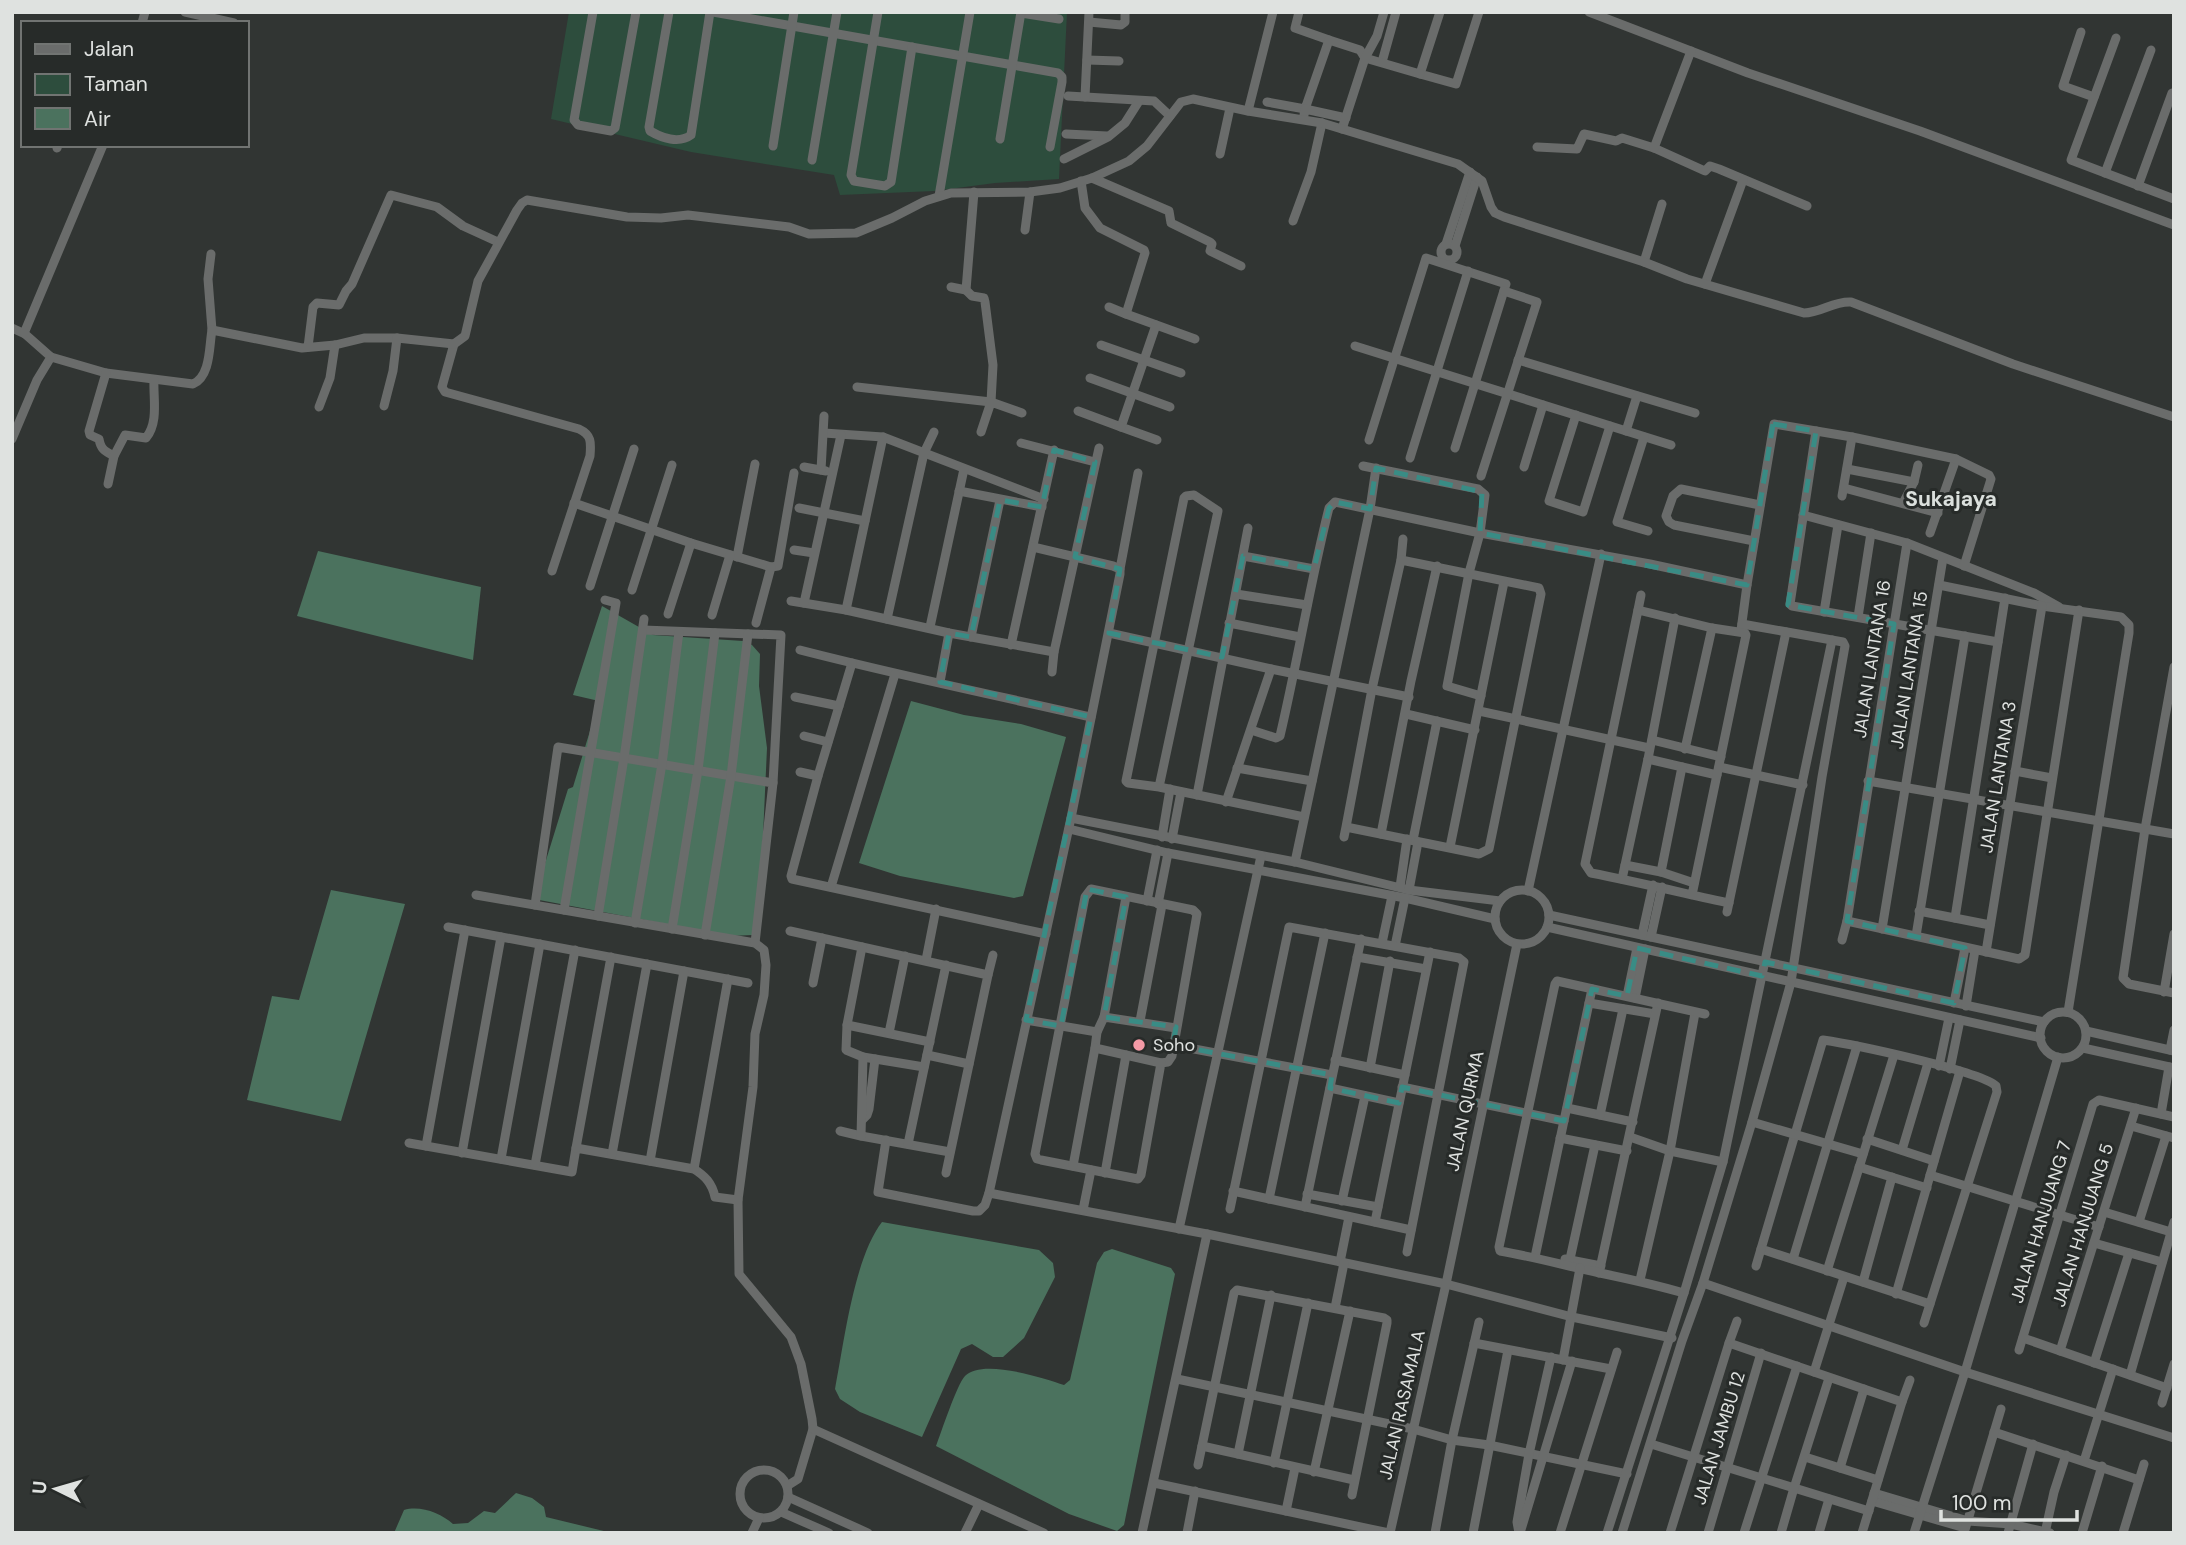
<svg xmlns="http://www.w3.org/2000/svg" width="2186" height="1545" font-family="'DM Sans',sans-serif">
  <style>
    .green { fill: #2d4d3d }
    .water { fill: #4b725e }
    .lines { fill: none; stroke-linecap: round; stroke-linejoin: round }
    .street { stroke: #6a6c6b; stroke-width: 9 }
    .marked { fill: none; stroke: #398c85; stroke-width: 5; stroke-dasharray: 14 9; stroke-linejoin: round }
    .poi-dot { fill: #f49aa6; stroke: #272b29; stroke-width: 2.5 }
    .labels { text-anchor: middle; stroke-width: 6; stroke-linejoin: round; paint-order: stroke }
    .street-label { font-size: 18px; fill: #dfe2e0; stroke: #272b29 }
    .poi-label { font-size: 18px; fill: #dfe2e0; stroke: #272b29; text-anchor: start }
    .quarter-label { font-size: 21px; font-weight: bold; fill: #dbe0dd; stroke: #272b29 }
  </style>
  <rect width="100%" height="100%" fill="#313533"/>
  <polygon class="green" points="569,12 1067,12 1059,179 995,183 934,191 840,195 834,175 691,152 551,119"/>
  <g class="water">
    <polygon points="318,551 481,587 473,660 297,616"/>
    <polygon points="602,606 653,635 743,641 752,645 760,654 759,686 767,748 759,924 752,935 730,936 534,899 568,789 573,787 599,701 573,695"/>
    <polygon points="911,701 964,715 1021,724 1066,737 1023,896 1014,898 900,876 859,863"/>
    <polygon points="331,890 405,904 341,1121 247,1100 272,996 299,1000"/>
    <path d="M882,1222L1039,1250L1053,1263L1055,1277L1024,1338L1003,1357H993L972,1344L961,1349L922,1437L860,1412L840,1399L835,1389C844,1343 854,1258 882,1222Z"/>
    <path d="M1112,1249L1171,1268L1175,1274L1124,1525L1117,1531L1069,1514L936,1446C941,1433 957,1384 965,1376C982,1358 1043,1378 1064,1385L1070,1380L1097,1263L1104,1252Z"/>
    <path d="M516,1493L532,1498L544,1507L546,1517L612,1533H394L404,1510C420,1505 441,1513 453,1524L468,1523L484,1511L495,1513Z"/>
  </g>
  <g class="lines">
    <g class="street">
      <polyline points="185,12 234,23"/>
      <polyline points="593,12 574,120 578,125 611,131 615,128 636,12"/>
      <path d="M669,12L649,127L650,131C662,138 679,144 691,135L710,12"/>
      <polyline points="713,12 1058,73 1062,77 1062,82 1050,147"/>
      <polyline points="878,12 851,175 854,181 885,186 891,182 912,47"/>
      <polyline points="1299,12 1295,28 1329,40"/>
      <polyline points="1440,12 1420,74 1456,84 1479,12"/>
      <polyline points="1589,12 1748,73 1920,131 2174,225"/>
      <polyline points="1021,13 1059,19"/>
      <polyline points="1089,22 1121,25 1125,22 1125,12"/>
      <polyline points="142,23 145,12"/>
      <polyline points="2081,32 2063,86 2094,97"/>
      <polyline points="2116,38 2071,160 2174,199"/>
      <polyline points="1087,60 1119,61"/>
      <polyline points="1382,62 1396,12"/>
      <polyline points="1068,96 1154,101 1170,116"/>
      <polyline points="1085,97 1089,12"/>
      <polyline points="1267,102 1305,109 1329,40 1360,50 1365,58 1420,74"/>
      <polyline points="1248,111 1273,12"/>
      <polyline points="1304,115 1305,109 1346,118"/>
      <polyline points="1342,129 1365,58 1377,36 1384,12"/>
      <polyline points="1066,134 1107,136"/>
      <polyline points="1000,139 1021,12"/>
      <polyline points="773,146 794,12"/>
      <polyline points="1537,147 1577,149 1584,134 1616,141 1622,138 1654,148 1705,171 1710,166 1719,169 1807,206"/>
      <polyline points="57,148 58,145"/>
      <polyline points="1654,148 1691,51"/>
      <polyline points="1220,154 1230,108"/>
      <polyline points="1064,159 1108,137 1125,123 1139,101"/>
      <polyline points="812,160 837,12"/>
      <polyline points="2105,173 2151,50"/>
      <polyline points="1092,178 1169,211 1171,223 1210,242 1212,244 1210,251 1241,266"/>
      <polyline points="1081,181 1085,208 1100,228 1144,250 1145,253 1126,314 1109,307"/>
      <polyline points="2138,186 2172,93"/>
      <polyline points="939,196 970,12"/>
      <polyline points="1293,221 1311,172 1322,123"/>
      <polyline points="1025,230 1030,192"/>
      <circle cx="1449" cy="252" r="8"/>
      <polyline points="1446,244 1470,172"/>
      <polyline points="1455,246 1477,177"/>
      <polyline points="211,254 208,279 212,330"/>
      <polyline points="1644,262 1662,204"/>
      <polyline points="1705,284 1743,180"/>
      <polyline points="951,287 966,290"/>
      <polyline points="1126,314 1195,339"/>
      <polyline points="1156,325 1121,427 1157,440"/>
      <polyline points="12,328 25,334"/>
      <path d="M454,344L442,387L445,392L579,429C592,435 591,443 590,456L552,571"/>
      <polyline points="1101,345 1181,373"/>
      <polyline points="1355,346 1671,445"/>
      <polyline points="308,347 313,307 317,303 339,305 346,291 352,284 391,195 437,207 463,226 498,242"/>
      <path d="M51,357L106,373L193,384C211,376 209,346 212,330L302,348L335,345L364,338H397L454,344L465,336L478,281L517,210L522,203L527,200L627,217L661,218L688,215L789,227L809,234L856,233L892,218L925,201L951,193L1030,192L1060,188L1092,178L1129,161L1147,146L1181,102L1193,99L1248,111L1322,123L1458,164L1482,181L1491,207L1495,213L1504,217L1644,262L1687,279L1804,313C1821,313 1833,301 1851,302L2013,364L2174,417"/>
      <polyline points="1518,360 1695,413"/>
      <path d="M106,373L89,431L90,435L99,439C101,450 105,451 114,456"/>
      <polyline points="1090,378 1170,407"/>
      <polyline points="857,387 991,402 993,365 985,302 984,298 972,296 966,290 974,192"/>
      <polyline points="384,406 393,371 397,338"/>
      <polyline points="319,407 330,378 335,345"/>
      <polyline points="1078,411 1121,427"/>
      <polyline points="1576,415 1549,501 1583,512 1610,426"/>
      <polyline points="1626,431 1637,396"/>
      <polyline points="1816,431 1790,604 1792,606 1998,642"/>
      <polyline points="981,432 991,402 1022,413"/>
      <polyline points="824,433 883,437 1044,499"/>
      <polyline points="1644,437 1617,522 1648,531"/>
      <polyline points="12,439 37,380 51,357 25,334 25,331 103,145"/>
      <polyline points="1369,440 1426,258 1506,284 1455,448"/>
      <polyline points="1021,443 1095,462"/>
      <polyline points="1410,458 1468,271"/>
      <polyline points="1363,466 1478,489 1485,495 1480,533 1469,573 1447,686 1481,696"/>
      <polyline points="804,467 826,471"/>
      <polyline points="1524,467 1543,405"/>
      <polyline points="1847,469 1914,482"/>
      <polyline points="821,470 824,416"/>
      <polyline points="1481,476 1537,302 1504,291"/>
      <path d="M108,484L114,456L125,435L146,438C159,422 153,398 154,380"/>
      <polyline points="1844,488 1938,513"/>
      <polyline points="959,491 1042,507"/>
      <polyline points="1842,496 1852,437"/>
      <polyline points="574,503 691,543 771,567 778,566 794,473"/>
      <polyline points="1903,503 1914,482 1918,465"/>
      <polyline points="799,508 865,521"/>
      <polyline points="1803,515 1907,543 2034,593 2059,607"/>
      <polyline points="1930,533 1956,459"/>
      <polyline points="1754,541 1674,525 1669,522 1666,516 1673,496 1681,489 1760,505"/>
      <polyline points="1907,543 1847,921 2019,959 2025,955 2079,610"/>
      <polyline points="794,550 814,553"/>
      <polyline points="1243,556 1314,569"/>
      <polyline points="737,557 755,464"/>
      <polyline points="1401,560 1403,539"/>
      <polyline points="1120,569 1138,473"/>
      <polyline points="1939,585 2042,606 2121,617 2129,625 2129,633 2068,1012"/>
      <polyline points="590,586 634,449"/>
      <polyline points="632,590 672,465"/>
      <polyline points="1236,594 1307,605"/>
      <polyline points="791,601 846,610 949,633 1054,652"/>
      <polyline points="804,603 841,435"/>
      <polyline points="846,610 883,437"/>
      <polyline points="1638,610 1641,595"/>
      <polyline points="1824,612 1838,525"/>
      <polyline points="668,614 691,543"/>
      <polyline points="712,615 730,555"/>
      <polyline points="1858,617 1871,533"/>
      <polyline points="887,619 924,453 934,432"/>
      <polyline points="756,623 771,567"/>
      <polyline points="1229,623 1300,637"/>
      <polyline points="930,627 964,469"/>
      <polyline points="643,630 781,635 773,783"/>
      <polyline points="1741,630 1747,585 1774,424 1852,437 1956,459 1989,475 1991,479 1964,566"/>
      <polyline points="1109,633 1271,669 1226,802"/>
      <polyline points="971,637 1000,500"/>
      <polyline points="1011,645 1054,450"/>
      <path d="M800,650C897,675 994,695 1091,717"/>
      <polyline points="852,663 818,776 791,876 792,879 1046,934"/>
      <polyline points="2174,667 2145,829 2123,978 2129,984 2174,993"/>
      <polyline points="1271,669 1409,697"/>
      <polyline points="1052,672 1054,652 1099,448"/>
      <polyline points="940,682 949,633"/>
      <polyline points="795,697 839,706"/>
      <polyline points="1479,711 1649,748"/>
      <polyline points="1406,714 1475,730"/>
      <path d="M1251,730L1276,738L1280,736C1298,660 1310,583 1329,508L1335,502L1480,533L1650,564L1747,585"/>
      <polyline points="804,736 828,742"/>
      <polyline points="1652,740 1721,757"/>
      <polyline points="1685,749 1712,628"/>
      <polyline points="1648,759 1717,775"/>
      <polyline points="1719,767 1803,785"/>
      <polyline points="1237,768 1312,781"/>
      <polyline points="2015,771 2052,778"/>
      <polyline points="800,772 818,776"/>
      <polyline points="1868,781 2174,834"/>
      <polyline points="1159,787 1218,511 1194,495 1186,496 1184,498 1126,781 1128,783 1159,787 1304,817"/>
      <polyline points="1197,795 1248,528"/>
      <polyline points="1071,818 1295,862 1409,890 1500,901"/>
      <polyline points="1069,829 1168,853 1405,898 1495,919"/>
      <polyline points="1381,834 1411,681 1437,566"/>
      <polyline points="1162,837 1170,789"/>
      <polyline points="1344,837 1346,827 1372,689 1401,560 1539,588 1541,594 1489,849 1479,854 1346,827"/>
      <polyline points="1172,839 1181,792"/>
      <polyline points="1413,840 1437,721"/>
      <polyline points="1450,847 1504,582"/>
      <polyline points="1295,862 1370,509 1376,468"/>
      <polyline points="1625,865 1661,872 1694,883"/>
      <polyline points="1661,872 1682,767"/>
      <polyline points="1622,879 1648,759 1675,618"/>
      <polyline points="831,887 895,674"/>
      <polyline points="1400,887 1407,839"/>
      <polygon points="1091,889 1193,910 1197,914 1172,1056 1168,1062 1161,1063 1141,1175 1138,1179 1041,1160 1037,1159 1035,1154 1085,897"/>
      <polyline points="1409,890 1418,842"/>
      <circle cx="1522" cy="917" r="27"/>
      <polyline points="1528,891 1601,554"/>
      <polyline points="476,895 755,943 764,950 766,965 764,995 755,1034 753,1087 738,1200"/>
      <path d="M1692,895L1746,635L1745,633L1712,628L1638,610L1585,864L1591,873C1637,882 1683,893 1729,903"/>
      <polyline points="1147,901 1157,850"/>
      <polyline points="1158,904 1168,853"/>
      <polyline points="535,905 558,747 773,783 755,943"/>
      <polyline points="564,910 616,603 605,600"/>
      <polyline points="1919,911 1990,925"/>
      <polyline points="1727,912 1786,632"/>
      <polyline points="1549,915 2044,1022"/>
      <polyline points="598,916 624,758 644,619"/>
      <polyline points="1955,918 2005,598"/>
      <polyline points="635,923 662,764 679,632"/>
      <polyline points="448,927 748,983"/>
      <polyline points="1547,927 2041,1038"/>
      <polyline points="672,929 698,770 715,633"/>
      <polyline points="1882,929 1943,558"/>
      <polyline points="790,931 988,975 946,1173"/>
      <polyline points="705,935 731,776 748,634"/>
      <polyline points="1642,935 1653,885"/>
      <polyline points="1916,936 1965,636"/>
      <polyline points="1651,937 1662,887"/>
      <polyline points="1842,940 1847,921"/>
      <polyline points="1382,943 1392,896"/>
      <polyline points="1395,946 1405,898"/>
      <polyline points="862,947 847,1025 846,1050 863,1057 924,1067"/>
      <polyline points="1986,952 2042,606"/>
      <polyline points="1357,957 1426,969"/>
      <polyline points="926,960 936,909"/>
      <polyline points="988,975 993,955"/>
      <polyline points="813,983 822,938"/>
      <polyline points="2164,992 2174,934"/>
      <polyline points="1627,996 1637,948"/>
      <polyline points="1635,998 1645,949"/>
      <polyline points="1589,1003 1655,1014"/>
      <polyline points="1954,1003 1965,948"/>
      <polyline points="1966,1006 1975,950"/>
      <circle cx="2063" cy="1035" r="23"/>
      <polyline points="1104,1017 1126,897"/>
      <polyline points="1026,1020 1097,1032"/>
      <polyline points="1140,1021 1162,905"/>
      <polyline points="847,1025 930,1042"/>
      <polyline points="2086,1031 2174,1051"/>
      <polyline points="889,1033 905,956"/>
      <path d="M1823,1040C1851,1044 1981,1071 1996,1086L1997,1092L1930,1304L1761,1249Z"/>
      <polyline points="1173,1045 1332,1075"/>
      <polyline points="2083,1048 2174,1068"/>
      <polyline points="2170,1050 2174,1030"/>
      <polyline points="927,1055 969,1064"/>
      <polyline points="1335,1060 1405,1075"/>
      <polyline points="1161,1063 1095,1048 1097,1032 1104,1017 1176,1028"/>
      <polyline points="1939,1066 1949,1018"/>
      <polyline points="1370,1068 1390,961"/>
      <polyline points="1950,1069 1960,1020"/>
      <polyline points="1402,1087 1564,1121"/>
      <polyline points="1330,1088 1399,1103"/>
      <polyline points="1567,1108 1633,1122"/>
      <polyline points="2161,1114 2169,1067"/>
      <polyline points="1600,1115 1623,1009"/>
      <polyline points="863,1119 867,1115 869,1109 875,1059"/>
      <polyline points="1752,1122 1863,1154"/>
      <polyline points="2131,1126 2174,1138"/>
      <polyline points="840,1131 861,1136 950,1152"/>
      <polyline points="861,1136 863,1057"/>
      <polyline points="1630,1137 1670,1151 1723,1162"/>
      <polyline points="1560,1138 1627,1151"/>
      <polyline points="1867,1139 1934,1161"/>
      <polyline points="886,1140 878,1192 973,1211 979,1211 985,1205 989,1193 1071,818 1120,574 1120,569 1113,566 1033,547"/>
      <path d="M409,1143L572,1172L576,1148L694,1169C705,1176 712,1183 715,1197L738,1200L739,1274L791,1337L801,1364L812,1419L813,1429L798,1479L787,1486"/>
      <polyline points="908,1144 946,965"/>
      <polyline points="426,1146 465,930"/>
      <polyline points="576,1148 611,957"/>
      <polyline points="1902,1150 1928,1063"/>
      <polyline points="462,1153 501,937"/>
      <polyline points="612,1154 647,964"/>
      <polyline points="501,1159 540,944"/>
      <polyline points="650,1161 684,971"/>
      <polyline points="535,1165 575,950"/>
      <polyline points="1073,1166 1095,1048"/>
      <polyline points="1859,1167 1927,1188"/>
      <polyline points="694,1169 728,979"/>
      <polyline points="1105,1173 1126,1055"/>
      <polyline points="1930,1175 2099,1227"/>
      <polyline points="1233,1191 1411,1230"/>
      <polyline points="989,1193 1207,1234 1446,1284 1572,1317 1672,1338"/>
      <polyline points="1307,1194 1378,1207"/>
      <polyline points="1269,1199 1325,933"/>
      <polyline points="1342,1201 1365,1096"/>
      <polyline points="1305,1207 1361,939"/>
      <polyline points="1230,1209 1289,927 1459,958 1464,962 1407,1252"/>
      <polyline points="1083,1210 1091,1170"/>
      <polyline points="2104,1212 2171,1232"/>
      <polyline points="1375,1222 1430,952"/>
      <polyline points="2139,1222 2166,1136"/>
      <polyline points="1179,1229 1261,856"/>
      <polyline points="2094,1243 2162,1262"/>
      <polyline points="1535,1257 1592,989"/>
      <polyline points="1565,1259 1601,1266"/>
      <polyline points="1570,1259 1595,1145"/>
      <polyline points="1793,1259 1857,1046"/>
      <polyline points="1340,1262 1349,1217"/>
      <polyline points="1756,1266 1761,1249"/>
      <polyline points="1827,1271 1894,1055"/>
      <polyline points="1599,1273 1658,1003"/>
      <polyline points="1640,1280 1670,1151 1695,1013"/>
      <polyline points="1863,1282 1892,1177"/>
      <polyline points="1703,1283 1965,1372 2174,1438"/>
      <path d="M1684,1293C1656,1285 1629,1279 1600,1273C1567,1266 1534,1257 1500,1251L1499,1247L1555,984L1557,981L1705,1014"/>
      <polyline points="1896,1294 1960,1071"/>
      <polyline points="1335,1308 1344,1263"/>
      <polyline points="1924,1323 1930,1304"/>
      <polyline points="2023,1338 2167,1388"/>
      <polyline points="1474,1343 1611,1369"/>
      <polyline points="1729,1343 1737,1321"/>
      <polyline points="2019,1350 2093,1104 2099,1100 2174,1117"/>
      <polyline points="2060,1351 2136,1108"/>
      <polyline points="1563,1360 1580,1268"/>
      <polyline points="2094,1363 2129,1253"/>
      <polyline points="1814,1372 1844,1277"/>
      <polyline points="2130,1375 2174,1222"/>
      <polyline points="1177,1379 1413,1429 1452,1440 1489,1445 1627,1474"/>
      <polyline points="1902,1402 1910,1380"/>
      <polyline points="2162,1403 2174,1364"/>
      <polyline points="813,1429 1044,1533"/>
      <polyline points="1994,1432 2139,1480"/>
      <polyline points="1651,1444 1869,1511"/>
      <polyline points="1202,1446 1354,1480"/>
      <polyline points="1238,1454 1271,1295"/>
      <polyline points="1805,1457 1878,1480"/>
      <polyline points="2084,1461 2113,1369"/>
      <polyline points="1274,1463 1308,1303"/>
      <polyline points="1198,1465 1234,1293 1237,1290 1384,1318 1387,1320 1387,1323 1352,1495"/>
      <polyline points="1840,1468 1864,1389"/>
      <circle cx="764" cy="1494" r="24"/>
      <polyline points="1314,1472 1350,1311"/>
      <polyline points="1154,1483 1389,1533"/>
      <polyline points="1874,1493 1968,1521 2011,1524 2050,1533"/>
      <polyline points="788,1497 868,1533"/>
      <polyline points="1872,1501 1965,1528"/>
      <polyline points="1286,1511 1295,1468"/>
      <polyline points="781,1512 829,1533"/>
      <polyline points="752,1533 759,1518"/>
      <polyline points="965,1533 979,1504"/>
      <polyline points="1142,1533 1207,1234"/>
      <polyline points="1187,1533 1195,1491"/>
      <polyline points="1390,1533 1446,1284 1517,944"/>
      <polyline points="1435,1533 1452,1440 1479,1322"/>
      <polyline points="1473,1533 1508,1350"/>
      <polyline points="1519,1533 1517,1522 1529,1454 1551,1357"/>
      <polyline points="1520,1533 1572,1361"/>
      <polyline points="1560,1533 1617,1352"/>
      <polyline points="1607,1533 1684,1293 1723,1162 1832,640"/>
      <polyline points="1622,1533 1682,1341 1703,1283 1752,1122 1791,982 1822,777 1845,646 1843,642 1742,624"/>
      <polyline points="1670,1533 1729,1343 1902,1402 1862,1533"/>
      <polyline points="1708,1533 1761,1353"/>
      <polyline points="1744,1533 1797,1366"/>
      <polyline points="1781,1533 1794,1488 1829,1378"/>
      <polyline points="1819,1533 1829,1499"/>
      <polyline points="1914,1533 1965,1372 2058,1057"/>
      <polyline points="1964,1533 2001,1409"/>
      <polyline points="2008,1533 2033,1444"/>
      <polyline points="2045,1533 2054,1492 2066,1455"/>
      <polyline points="2082,1533 2102,1466"/>
      <polyline points="2123,1533 2144,1464"/>
    </g>
  </g>
  <path class="marked" d="M1773,424L1816,431L1788,605L1894,624L1847,921L1965,948L1954,1003L1765,962L1762,976L1637,948L1627,996L1592,989L1564,1121L1402,1087L1399,1103L1330,1088L1332,1075L1173,1045L1176,1027L1104,1017L1126,897L1087,889L1061,1026L1026,1020L1091,717L940,682L949,633L971,637L1000,500L1042,507L1054,450L1095,462L1075,557L1120,569L1109,633L1222,657L1243,556L1314,569L1329,508L1335,502L1370,509L1376,468L1482,492L1480,533L1747,585Z"/>
  <circle class="poi-dot" cx="1139" cy="1045" r="7"/>
  <g class="labels">
    <g class="street-label">
      <text transform="translate(1872 659) rotate(-81)" y="6">JALAN LANTANA 16</text>
      <text transform="translate(1909 670) rotate(-81)" y="6">JALAN LANTANA 15</text>
      <text transform="translate(1998 777) rotate(-81)" y="6">JALAN LANTANA 3</text>
      <text transform="translate(1465 1111) rotate(-78)" y="6">JALAN QURMA</text>
      <text transform="translate(2041 1222) rotate(-73)" y="6">JALAN HANJUANG 7</text>
      <text transform="translate(2083 1225) rotate(-73)" y="6">JALAN HANJUANG 5</text>
      <text transform="translate(1402 1405) rotate(-77)" y="6">JALAN RASAMALA</text>
      <text transform="translate(1719 1438) rotate(-73)" y="6">JALAN JAMBU 12</text>
    </g>
    <g class="poi-label">
      <text x="1153" y="1051">Soho</text>
    </g>
    <g class="quarter-label">
      <text x="1951" y="506">Sukajaya</text>
    </g>
  </g>
  <rect width="2186" height="1545" fill="none" stroke="#dfe2e0" stroke-width="28"/>
  <rect x="21" y="21" width="228" height="126" fill="#272b29" stroke="#717472" stroke-width="2"/>
  <rect x="35" y="44" width="35" height="10" fill="#6a6c6b" stroke="#717472" stroke-width="2"/>
  <text x="84" y="56" font-size="21" fill="#dfe2e0">Jalan</text>
  <rect x="35" y="74" width="35" height="21" fill="#2d4d3d" stroke="#717472" stroke-width="2"/>
  <text x="84" y="91" font-size="21" fill="#dfe2e0">Taman</text>
  <rect x="35" y="108" width="35" height="21" fill="#4b725e" stroke="#717472" stroke-width="2"/>
  <text x="84" y="126" font-size="21" fill="#dfe2e0">Air</text>
  <g transform="translate(56 1489) rotate(275)" stroke="#272b29" stroke-width="5" paint-order="stroke">
  <path d="M0-5L12 26L0 18L-12 26Z" fill="#dfe2e0"/>
  <text y="-10" font-size="19" font-weight="bold" text-anchor="middle" fill="#dfe2e0">U</text>
  </g>
  <path d="M1941 1510v10h136v-10" fill="none" stroke="#dfe2e0" stroke-width="3.5"/>
  <text x="1952" y="1510" font-size="21" fill="#dfe2e0" stroke="#272b29" stroke-width="5" paint-order="stroke">100 m</text>
</svg>
